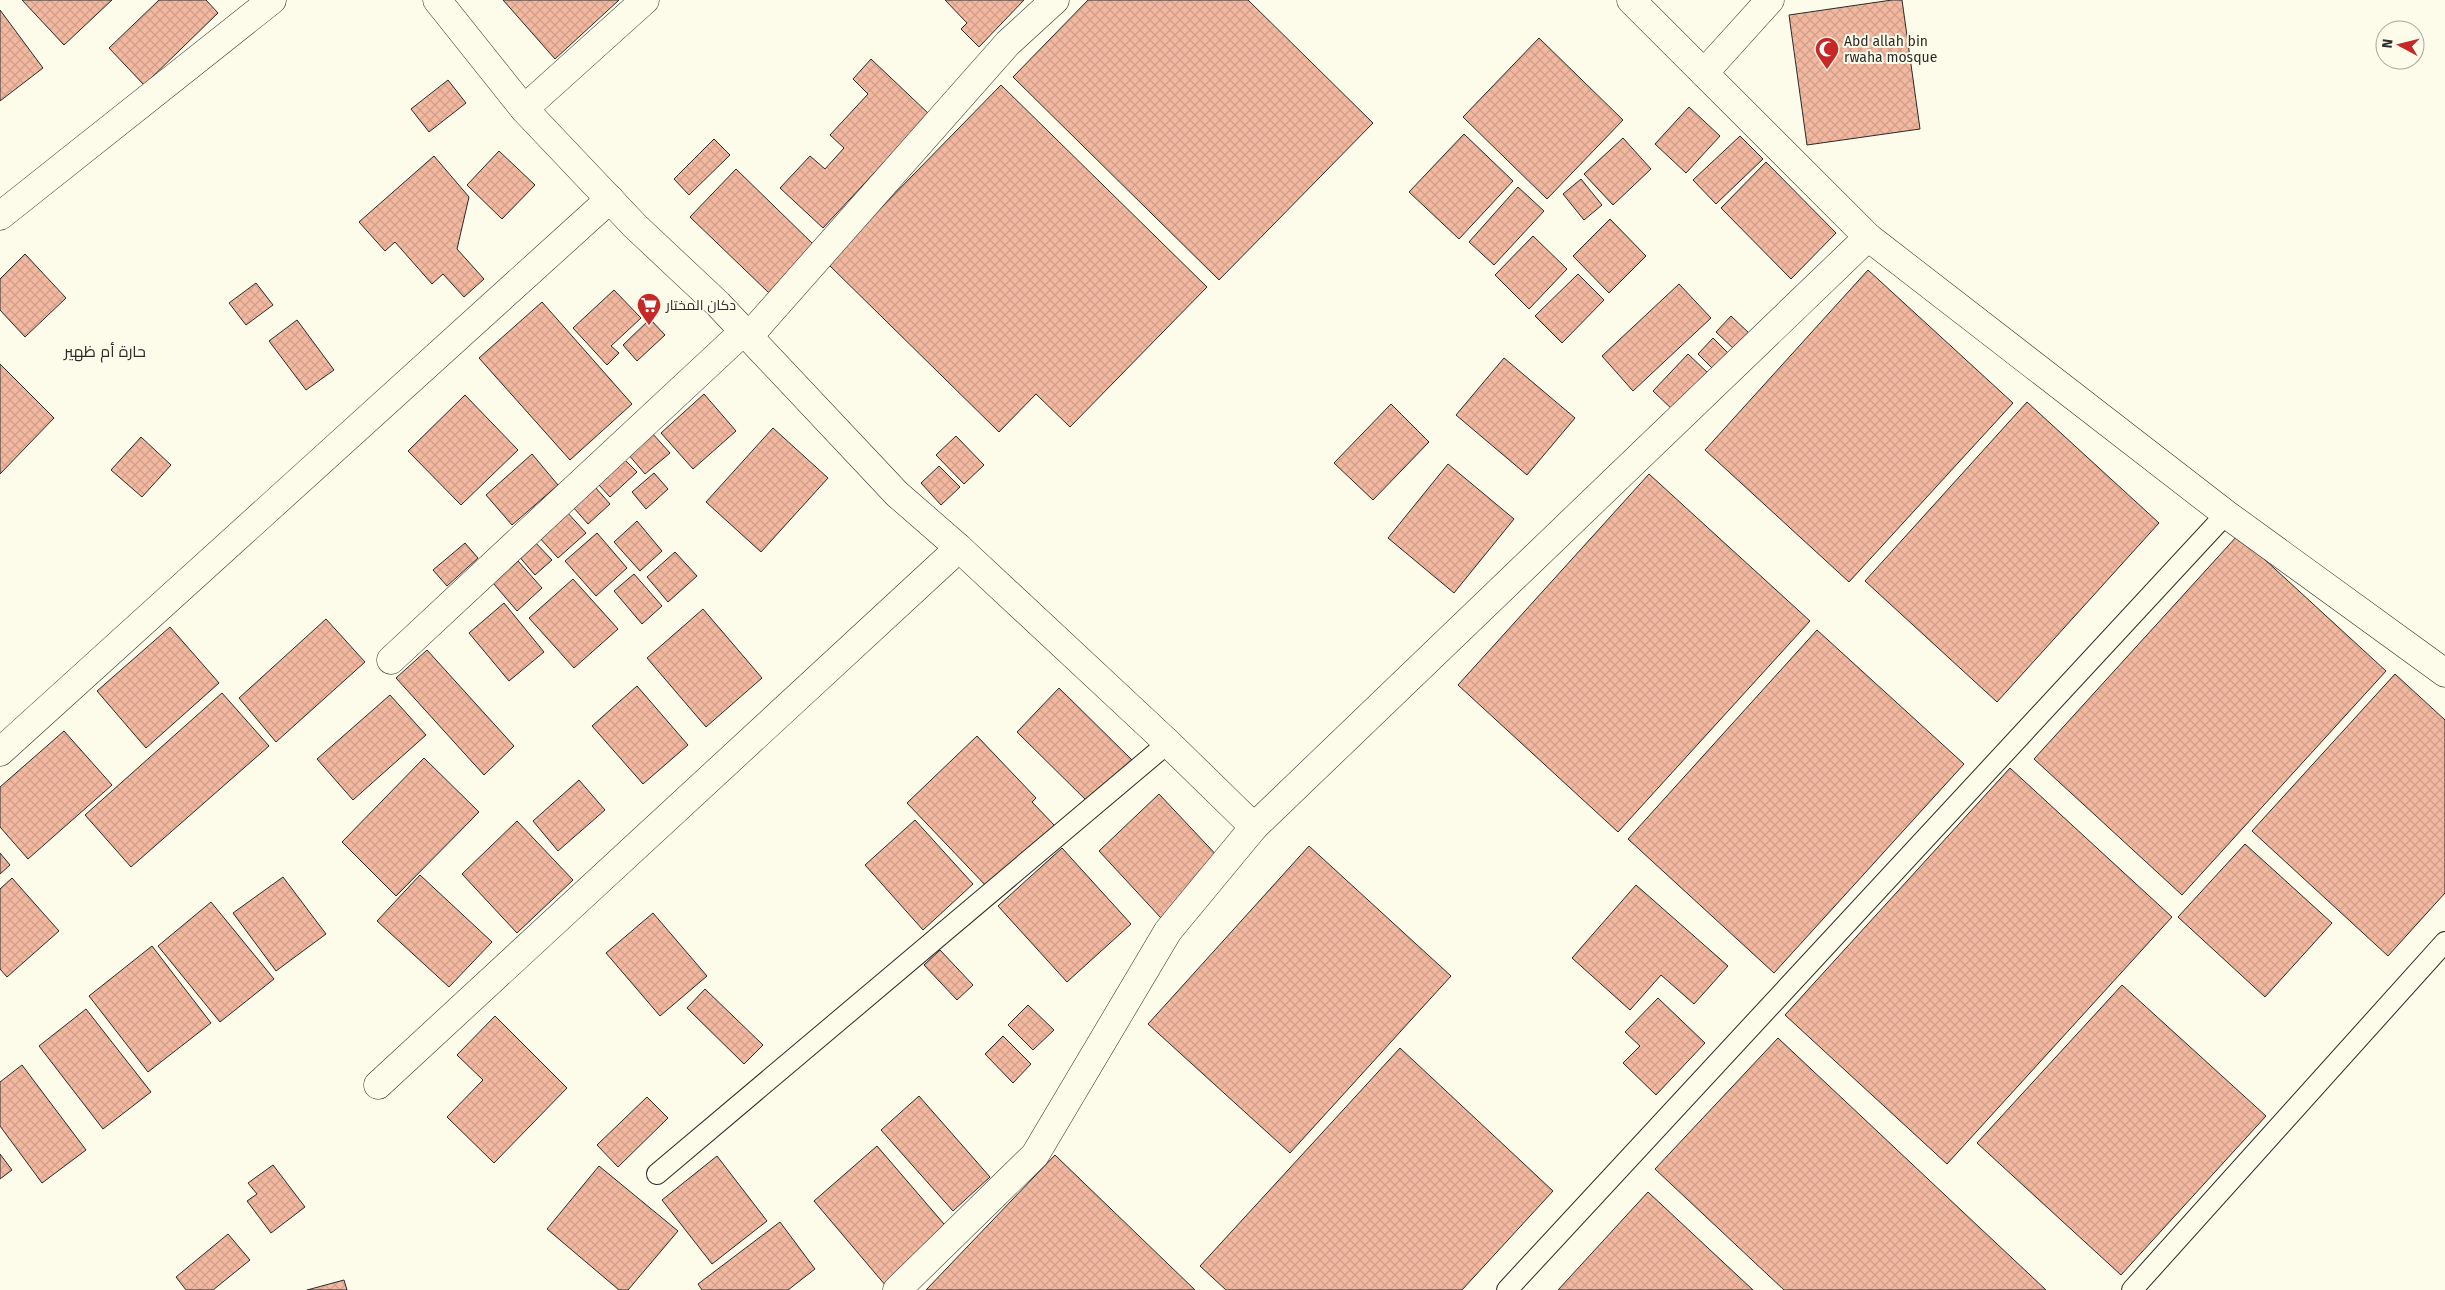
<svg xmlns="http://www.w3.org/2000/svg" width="2445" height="1290" font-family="'Fira Sans',Cairo,sans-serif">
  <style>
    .building { fill: url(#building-cross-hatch); stroke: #2b2b2b }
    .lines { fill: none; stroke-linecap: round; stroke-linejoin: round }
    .service-casing { stroke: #2b2b2b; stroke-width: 22 }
    .minor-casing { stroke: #2b2b2b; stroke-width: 29 }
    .service { stroke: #fdfbea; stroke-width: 20 }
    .minor { stroke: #fdfbea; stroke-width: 28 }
    .labels { text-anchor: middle; stroke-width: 4; stroke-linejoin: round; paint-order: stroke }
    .poi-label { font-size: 14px; fill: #2b2b2b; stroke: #fdfbea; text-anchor: start }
    .quarter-label { font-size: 16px; fill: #2b2b2b; stroke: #fdfbea }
  </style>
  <defs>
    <pattern id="building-cross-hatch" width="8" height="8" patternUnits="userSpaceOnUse" patternTransform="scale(1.25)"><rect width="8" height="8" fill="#f2b8a0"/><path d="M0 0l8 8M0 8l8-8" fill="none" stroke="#d09e8a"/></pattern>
  </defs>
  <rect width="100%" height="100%" fill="#fdfbea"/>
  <g class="building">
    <polygon points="22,0 112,0 64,45"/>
    <polygon points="159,0 206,0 218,13 144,85 109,48"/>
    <polygon points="503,0 619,0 555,59"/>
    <polygon points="945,0 1024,0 979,47 961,29 967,23"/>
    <polygon points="1088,0 1248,0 1373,123 1219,280 1013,77"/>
    <polygon points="1892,0 1902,0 1920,129 1807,145 1789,15"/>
    <polygon points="0,10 43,68 0,101"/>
    <polygon points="1539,38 1623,120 1547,199 1463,117"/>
    <polygon points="871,59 929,114 823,228 780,188 810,156 825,169 844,148 830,135 868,94 853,79"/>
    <polygon points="448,80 466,103 429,132 411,109"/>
    <polygon points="1001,85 1207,287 1070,427 1036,394 999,432 827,263"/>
    <polygon points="1689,107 1720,136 1686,173 1655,144"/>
    <polygon points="1464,134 1513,181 1459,239 1409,192"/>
    <polygon points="1740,136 1763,159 1716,204 1693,180"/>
    <polygon points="1623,138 1651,169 1613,205 1584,174"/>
    <polygon points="714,139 730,155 689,195 674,179"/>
    <polygon points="499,151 535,185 502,219 467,185"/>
    <polygon points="434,156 469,197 457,249 484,279 464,297 443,274 432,284 395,242 385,251 359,222"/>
    <polygon points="1766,162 1836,233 1791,279 1721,208"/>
    <polygon points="736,169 814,245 769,293 690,217"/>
    <polygon points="1581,179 1602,205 1584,220 1563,194"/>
    <polygon points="1518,187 1544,211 1494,265 1469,242"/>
    <polygon points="1610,219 1646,256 1609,293 1573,256"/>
    <polygon points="1533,236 1567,269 1529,309 1495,275"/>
    <polygon points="25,254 66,298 25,337 0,310 0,279"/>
    <polygon points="1868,270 2013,403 1849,582 1705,450"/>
    <polygon points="1578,274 1604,300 1562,343 1535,316"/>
    <polygon points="256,283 273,305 246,325 229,303"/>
    <polygon points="1679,284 1711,318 1633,391 1602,356"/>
    <polygon points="614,290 641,318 611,346 619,353 607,365 573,328"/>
    <polygon points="542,302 632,404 570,460 479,358"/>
    <polygon points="1731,316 1750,334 1735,350 1716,332"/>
    <polygon points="650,319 665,335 637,361 623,345"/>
    <polygon points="297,320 334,370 306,390 269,341"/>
    <polygon points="1713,338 1732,357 1716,372 1698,354"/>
    <polygon points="1688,354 1709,374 1674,411 1653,391"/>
    <polygon points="1504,358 1575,418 1527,475 1456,415"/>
    <polygon points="0,364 54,418 0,474"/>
    <polygon points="704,394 736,431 693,469 661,433"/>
    <polygon points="465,395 518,450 461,505 408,451"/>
    <polygon points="2027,402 2159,523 1997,702 1865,581"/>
    <polygon points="1391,404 1429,442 1373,500 1334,463"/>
    <polygon points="773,428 828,478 761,552 706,502"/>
    <polygon points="652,433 670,453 645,474 628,454"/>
    <polygon points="956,436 984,465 964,484 936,455"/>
    <polygon points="141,437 171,465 142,497 111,470"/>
    <polygon points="532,454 558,485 512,525 486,495"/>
    <polygon points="625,460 637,472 610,497 598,484"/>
    <polygon points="1448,464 1514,519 1454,593 1388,538"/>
    <polygon points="939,466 960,487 941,505 921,483"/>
    <polygon points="654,473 668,489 646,509 632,492"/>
    <polygon points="1649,474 1810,621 1618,832 1458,685"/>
    <polygon points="595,487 610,504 588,524 573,507"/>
    <polygon points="566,511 586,533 558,558 538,536"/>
    <polygon points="637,521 662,551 640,571 614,542"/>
    <polygon points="597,533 627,568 596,596 565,561"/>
    <polygon points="2238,535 2386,671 2182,895 2034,759"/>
    <polygon points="533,540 552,560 535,575 517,554"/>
    <polygon points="465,543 478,558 447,586 433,570"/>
    <polygon points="675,552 697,576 668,602 647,577"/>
    <polygon points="518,561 542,588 517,611 493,583"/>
    <polygon points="634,574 662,606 642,624 614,591"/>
    <polygon points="573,579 618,629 574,668 529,618"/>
    <polygon points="504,603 544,652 509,681 469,633"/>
    <polygon points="703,609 762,678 706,727 647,658"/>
    <polygon points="326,619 365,662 276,742 239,698"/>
    <polygon points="170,627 219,683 146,748 97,691"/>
    <polygon points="1817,630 1964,764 1774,973 1628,839"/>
    <polygon points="427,650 514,746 484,775 396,678"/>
    <polygon points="2395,674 2445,720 2445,893 2388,956 2252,831"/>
    <polygon points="637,686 688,745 643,784 592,726"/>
    <polygon points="1059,688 1132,760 1090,804 1017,732"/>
    <polygon points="222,693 269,746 131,867 85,815"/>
    <polygon points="390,695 426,735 353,800 317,759"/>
    <polygon points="64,731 112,785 28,859 0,827 0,787"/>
    <polygon points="977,736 1036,798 1032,802 1055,826 989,889 907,803"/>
    <polygon points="424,758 479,812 396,896 342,842"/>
    <polygon points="2010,768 2172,917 1947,1164 1785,1015"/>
    <polygon points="579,780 605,810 558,851 533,821"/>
    <polygon points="1159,794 1222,861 1161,918 1099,851"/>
    <polygon points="915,820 973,884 923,930 865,865"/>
    <polygon points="517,821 573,880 517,933 462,874"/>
    <polygon points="2245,844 2332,923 2265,997 2178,917"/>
    <polygon points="1309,846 1451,976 1290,1153 1148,1024"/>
    <polygon points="1062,848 1131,924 1067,982 998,906"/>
    <polygon points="0,853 10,865 0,874"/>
    <polygon points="420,875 492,942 449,987 377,921"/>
    <polygon points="283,877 326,934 276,971 233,913"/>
    <polygon points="12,878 59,931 7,977 0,969 0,889"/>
    <polygon points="1636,885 1728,966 1694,1004 1661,975 1630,1010 1572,958"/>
    <polygon points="211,902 274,979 220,1022 158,946"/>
    <polygon points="653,913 707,976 660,1016 606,953"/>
    <polygon points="152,946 211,1023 148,1072 89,996"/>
    <polygon points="940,950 973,985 957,1000 924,965"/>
    <polygon points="2122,985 2266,1116 2121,1275 1977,1143"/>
    <polygon points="705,989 763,1045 744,1064 687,1008"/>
    <polygon points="1658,998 1705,1043 1656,1095 1623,1063 1640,1046 1625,1032"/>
    <polygon points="1028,1005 1054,1030 1033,1050 1008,1025"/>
    <polygon points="86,1009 151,1092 103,1129 39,1046"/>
    <polygon points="495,1016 567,1088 494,1163 447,1117 483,1080 457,1055"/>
    <polygon points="1003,1036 1031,1064 1013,1083 985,1054"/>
    <polygon points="1778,1038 2046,1290 1784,1290 1655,1169"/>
    <polygon points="1400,1048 1553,1191 1462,1290 1226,1290 1200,1266"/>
    <polygon points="22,1065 86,1150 42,1183 0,1126 0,1082"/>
    <polygon points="919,1096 990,1177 953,1211 881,1130"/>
    <polygon points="647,1097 668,1118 618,1167 597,1145"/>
    <polygon points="877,1146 950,1231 886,1286 814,1201"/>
    <polygon points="0,1154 12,1170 0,1179"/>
    <polygon points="1055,1155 1195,1290 926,1290"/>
    <polygon points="717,1156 767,1221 712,1264 662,1200"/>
    <polygon points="273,1165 305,1207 271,1233 247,1201 257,1194 248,1183"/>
    <polygon points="599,1166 678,1231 628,1290 619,1290 547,1229"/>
    <polygon points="1648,1192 1753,1290 1558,1290"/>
    <polygon points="780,1222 815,1269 788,1290 702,1290 698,1284"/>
    <polygon points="228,1234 250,1260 213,1290 186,1290 176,1277"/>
    <polygon points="344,1280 347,1290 307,1290"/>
  </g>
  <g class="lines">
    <defs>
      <g id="service">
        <polyline points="657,1174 1168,743"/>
        <polyline points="1507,1290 2226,514"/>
        <polyline points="2132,1290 2445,942"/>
      </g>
      <g id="minor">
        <polyline points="437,0 524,109 635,226 718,304 897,494 959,548 1168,743 1254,827"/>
        <polyline points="1631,0 1868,237 2226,514 2445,673"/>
        <polyline points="1704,73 1770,0"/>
        <polyline points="524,109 645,0"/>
        <polyline points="0,216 272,0"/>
        <polyline points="749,336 1008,43 1055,0"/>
        <polyline points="391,660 744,331"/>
        <polyline points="0,752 610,199"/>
        <polyline points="378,1085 959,548"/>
        <polyline points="897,1290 1035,1155 1168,931 1254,827 1868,237"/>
      </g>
    </defs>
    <use href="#service" class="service-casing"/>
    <use href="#minor" class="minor-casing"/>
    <use href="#service" class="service"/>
    <use href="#minor" class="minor"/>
  </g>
  <defs>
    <symbol id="mosque-pin" viewBox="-11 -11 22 30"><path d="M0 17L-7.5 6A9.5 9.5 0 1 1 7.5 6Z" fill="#c62828" stroke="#fdfbea"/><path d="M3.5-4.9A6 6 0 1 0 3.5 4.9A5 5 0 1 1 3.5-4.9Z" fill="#fff"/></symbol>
    <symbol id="supermarket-pin" viewBox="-11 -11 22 30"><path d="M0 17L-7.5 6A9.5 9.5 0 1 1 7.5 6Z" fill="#c62828" stroke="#fdfbea"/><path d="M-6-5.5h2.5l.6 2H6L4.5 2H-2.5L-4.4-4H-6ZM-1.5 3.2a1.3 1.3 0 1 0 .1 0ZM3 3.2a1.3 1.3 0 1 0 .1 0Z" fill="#fff"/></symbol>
  </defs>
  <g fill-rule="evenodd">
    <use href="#mosque-pin" x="1813" y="35" width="28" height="38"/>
    <use href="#supermarket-pin" x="635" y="291" width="28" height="38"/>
  </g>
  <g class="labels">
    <g class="poi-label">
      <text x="1844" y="46">Abd allah bin<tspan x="1844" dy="16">rwaha mosque</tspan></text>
      <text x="666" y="310">دكان المختار</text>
    </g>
    <g class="quarter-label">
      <text x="105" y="357">حارة أم ظهير</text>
    </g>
  </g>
  <g transform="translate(2400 45) rotate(277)"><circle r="24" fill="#fdfbea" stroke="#a9a89e"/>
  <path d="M0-4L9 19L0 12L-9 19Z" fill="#c62828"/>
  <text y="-8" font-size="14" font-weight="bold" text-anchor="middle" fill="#2b2b2b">N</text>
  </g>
</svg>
